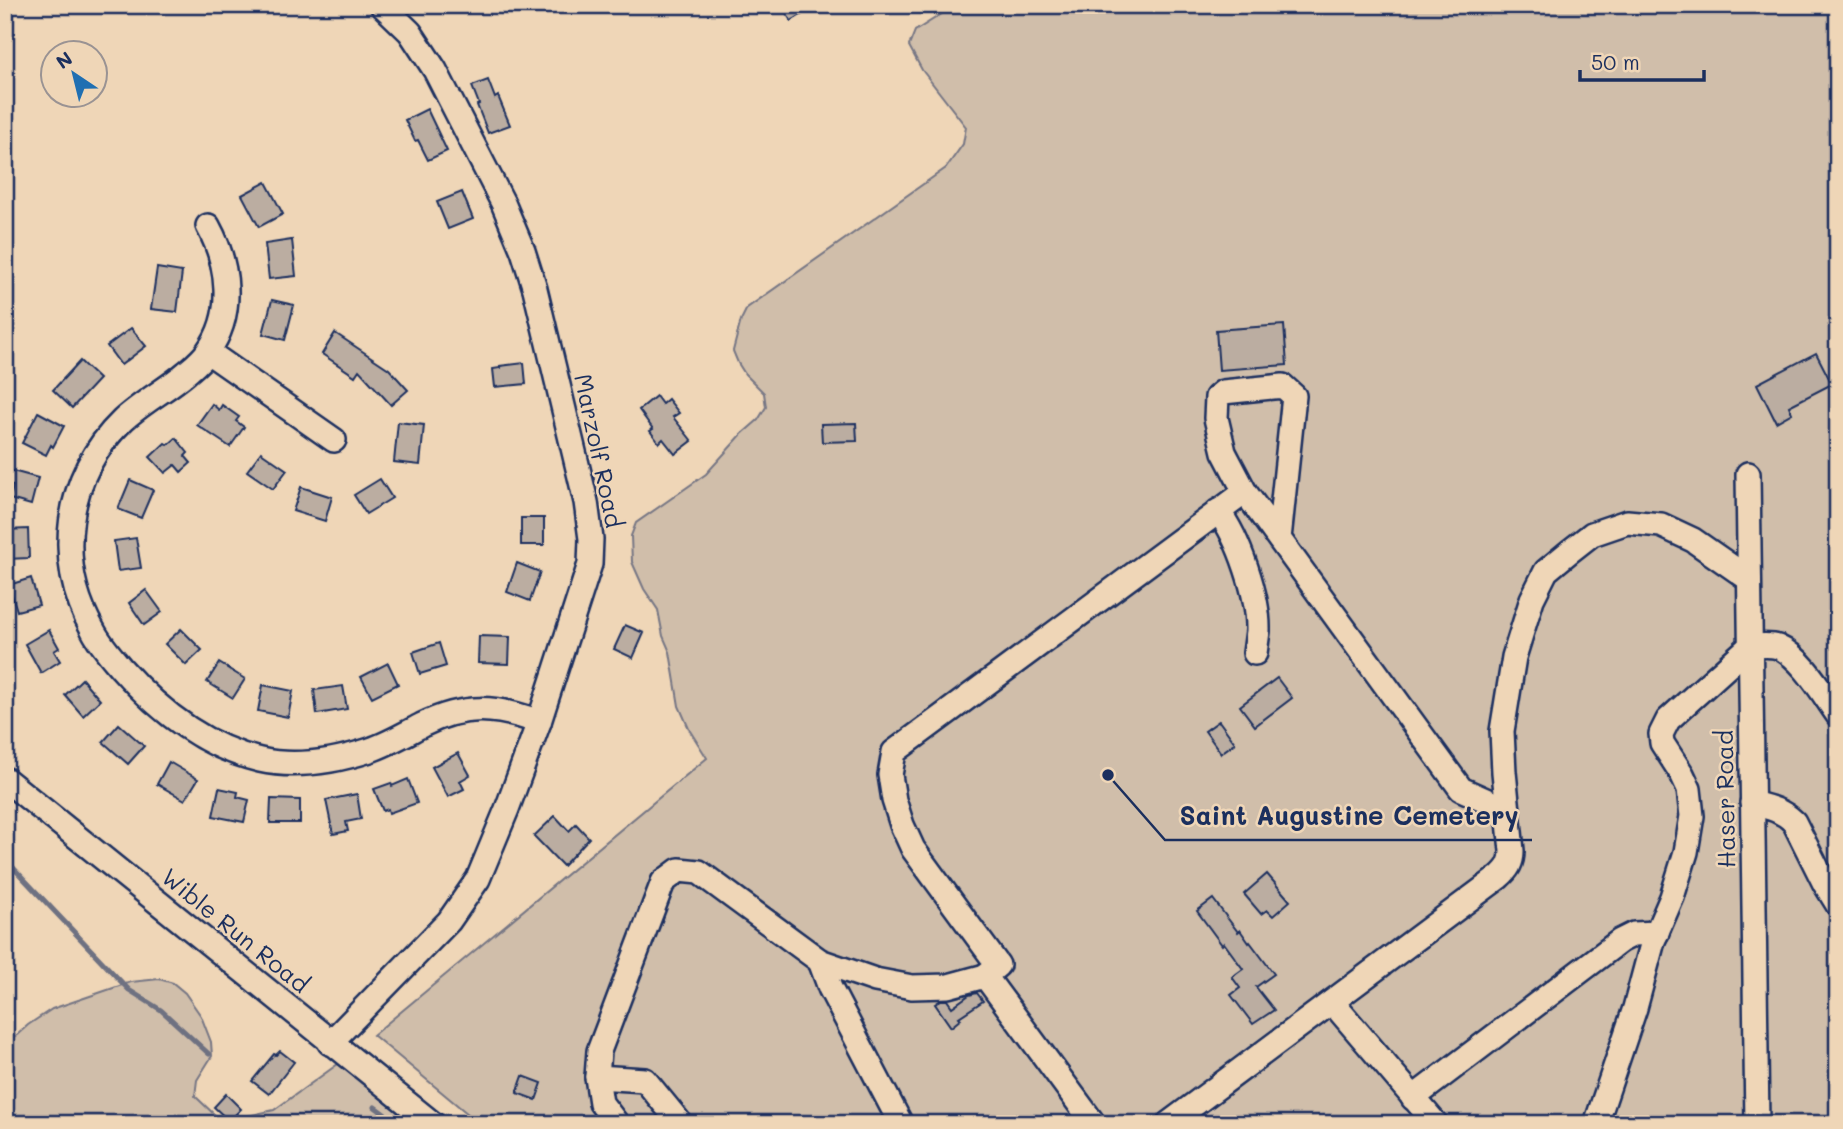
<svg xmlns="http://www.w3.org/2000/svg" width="1843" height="1129" font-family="Mali,sans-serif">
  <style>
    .green { fill: #d0beaa; stroke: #767684; stroke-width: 2 }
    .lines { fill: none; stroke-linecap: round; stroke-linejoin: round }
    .stream { stroke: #6e7181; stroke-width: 5 }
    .building { fill: #bbada1; stroke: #1b2f5e; stroke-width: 2 }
    .minor-casing { stroke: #1b2f5e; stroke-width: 28 }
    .minor { stroke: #efd6b7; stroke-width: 23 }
    .labels { text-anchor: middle; stroke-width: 5; stroke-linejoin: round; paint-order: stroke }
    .street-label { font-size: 24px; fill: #1b2f5e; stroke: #efd6b7 }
    .leader { fill: none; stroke: #1b2f5e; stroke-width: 2.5 }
    .callout-dot { fill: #1b2f5e; stroke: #efd6b7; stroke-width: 2.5 }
    .callout-label { font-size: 26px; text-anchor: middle; font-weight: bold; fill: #1b2f5e; stroke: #efd6b7; stroke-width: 5; stroke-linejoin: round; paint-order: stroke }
  </style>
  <rect width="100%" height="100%" fill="#efd6b7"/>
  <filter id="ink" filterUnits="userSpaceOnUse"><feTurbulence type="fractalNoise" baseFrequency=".0143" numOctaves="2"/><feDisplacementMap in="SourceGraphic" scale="14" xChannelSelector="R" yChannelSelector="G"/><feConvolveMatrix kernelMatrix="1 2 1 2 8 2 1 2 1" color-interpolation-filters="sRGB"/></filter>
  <g filter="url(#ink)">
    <g class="green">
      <polygon points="956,5 1838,5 1838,1124 480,1124 373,1035 707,758 690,731 679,706 670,652 663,636 658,610 644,589 632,562 631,536 636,523 706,474 742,434 758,420 766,407 764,393 745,374 738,363 733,351 741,320 747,308 946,168 963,144 966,127 922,70 909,46 915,31"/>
      <polygon points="159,979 173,983 185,993 201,1016 211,1042 212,1056 197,1080 195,1096 216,1116 230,1120 274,1110 338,1064 416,1124 5,1124 5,1041 17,1035 28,1025 52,1009 131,982"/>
    </g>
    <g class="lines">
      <g class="stream">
        <polyline points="5,859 129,990 161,1010 209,1054"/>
        <polyline points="375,1107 398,1124"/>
      </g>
    </g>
    <g class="building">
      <polygon points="781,5 818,5 791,21"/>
      <polygon points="488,80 495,98 498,96 510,125 488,133 477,105 479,104 472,86"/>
      <polygon points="427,109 447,151 428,160 418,140 415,141 405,120"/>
      <polygon points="266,182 283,214 259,227 242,195"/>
      <polygon points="462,192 473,219 448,229 437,202"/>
      <polygon points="292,240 296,276 269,279 265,244"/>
      <polygon points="157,268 182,272 177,312 151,309"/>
      <polygon points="272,300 294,305 285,340 263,334"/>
      <polygon points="1284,325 1287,365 1219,370 1216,330"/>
      <polygon points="131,328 146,346 121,365 107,346"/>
      <polygon points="335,333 389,369 408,390 391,405 359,370 355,376 322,354"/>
      <polygon points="1816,353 1832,384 1789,406 1792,413 1776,422 1757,384"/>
      <polygon points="80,361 99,379 72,408 53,390"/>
      <polygon points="524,363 526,384 495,387 493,369 500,368 500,366"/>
      <polygon points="656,396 662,404 668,399 679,413 673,417 692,441 675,454 663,439 659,443 650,431 653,429 639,410"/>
      <polygon points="212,404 219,410 222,405 239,417 236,421 244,427 230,447 197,425"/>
      <polygon points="38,412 64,426 53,447 51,445 46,455 22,443"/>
      <polygon points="398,422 424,425 420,465 394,462"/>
      <polygon points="856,423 857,441 822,442 821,424"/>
      <polygon points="176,438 188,453 185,456 191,463 181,472 175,465 165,473 150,457 165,443 168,445"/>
      <polygon points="261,452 287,470 273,489 247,471"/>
      <polygon points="9,470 38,478 31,505 10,499 13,486 5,484"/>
      <polygon points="380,479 392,498 366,514 354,495"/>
      <polygon points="130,480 153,490 141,518 118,509"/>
      <polygon points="301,487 332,497 325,521 293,511"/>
      <rect x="521" y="518" width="23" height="27"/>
      <polygon points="28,529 29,558 6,559 5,530"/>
      <polygon points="136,538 141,568 118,571 114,541"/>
      <polygon points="517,563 540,572 530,601 507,592"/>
      <polygon points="31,578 39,605 17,611 9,585"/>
      <polygon points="146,590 162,612 144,625 129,603"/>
      <polygon points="625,625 644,633 633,658 614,649"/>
      <polygon points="181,629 202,650 186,665 165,644"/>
      <polygon points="49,630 59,648 54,651 60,661 41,673 25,644"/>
      <polygon points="479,636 510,637 509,664 478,663"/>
      <polygon points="439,643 446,666 420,674 413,652"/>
      <polygon points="219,663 245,679 233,698 207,682"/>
      <polygon points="388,663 398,684 372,697 361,677"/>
      <polygon points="1277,678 1292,698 1255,726 1240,706"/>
      <polygon points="82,679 100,700 83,716 65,695"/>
      <polygon points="263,685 293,691 288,717 258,711"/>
      <polygon points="343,686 347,709 317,714 314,690"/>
      <polygon points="1219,721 1235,743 1221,753 1205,731"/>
      <polygon points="119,724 144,746 128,764 103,742"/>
      <polygon points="458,753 470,775 460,781 464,789 448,797 432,767"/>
      <polygon points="169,762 198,779 185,800 157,784"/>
      <polygon points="408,779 417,803 389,813 388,809 383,811 374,789 391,783 392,786"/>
      <polygon points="219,788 238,792 237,797 249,800 244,822 213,816"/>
      <polygon points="357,794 361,819 346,822 348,831 333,834 326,800"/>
      <polygon points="271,799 300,800 300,823 270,823"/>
      <polygon points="555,816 569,831 576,824 589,838 563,866 534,836"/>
      <polygon points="1267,874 1290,901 1273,916 1267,910 1261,914 1244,894"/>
      <polygon points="1213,899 1238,932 1240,930 1249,943 1250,942 1274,974 1256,987 1274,1010 1253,1024 1231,995 1240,988 1232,977 1243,969 1224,943 1222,945 1197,911"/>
      <polygon points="977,993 983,1001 959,1017 961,1019 951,1027 935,1004 941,1000 947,1000 952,1007 969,995"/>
      <polygon points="280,1051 294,1062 269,1094 252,1081 274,1054 276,1055"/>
      <polygon points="523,1076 542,1083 536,1100 517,1093"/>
      <polygon points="226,1094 241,1109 229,1121 214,1107"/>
    </g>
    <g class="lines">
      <defs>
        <g id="minor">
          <path d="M208,226C229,264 235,314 208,351C203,359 193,367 186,373C166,390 141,403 122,421C65,476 54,562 93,630C100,644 111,656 121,668C158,710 204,747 260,760C296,768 336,761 370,750C388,744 405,734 422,725C464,704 496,706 539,722"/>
          <polyline points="208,352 334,440"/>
          <polyline points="1748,474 1757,1124"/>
          <path d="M1218,511C1239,538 1259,597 1258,631C1257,638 1256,646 1255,653"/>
          <polyline points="1279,539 1294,396 1283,386 1223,392 1217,397 1216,418 1224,452 1245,492 1461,789 1508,810"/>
          <polyline points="5,779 433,1124"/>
          <path d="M1752,803C1768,807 1782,810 1794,822L1825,884L1838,905"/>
          <polyline points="820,961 830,988 901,1124"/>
          <polyline points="1332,1002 1436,1124"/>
          <polyline points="330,1043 449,921 478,879 507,809 539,722 590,564 591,539 586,502 535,289 523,251 503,203 435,70 410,32 382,5"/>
          <polyline points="597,1077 645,1080 681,1124"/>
          <polyline points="1413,1098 1620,941 1634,934 1657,933"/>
          <polyline points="617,1124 601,1103 597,1077 599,1051 663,882 679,870 699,872 820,961 875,980 912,987 948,986 985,976"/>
          <polyline points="1094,1124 985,976 998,965 913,849 902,825 894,800 890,775 894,752 1245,492"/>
          <path d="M1168,1124L1499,877C1508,869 1512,863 1512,851L1504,772L1502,731L1514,657L1532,599L1546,571L1569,552L1592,534L1627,522L1661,525L1693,540L1749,579"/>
          <path d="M1596,1124L1635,1008L1653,941L1672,897L1686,852L1692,816L1689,789L1682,774L1662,743L1661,734L1668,720L1750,646C1759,646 1770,644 1778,647C1802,657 1823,694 1838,715"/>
        </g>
      </defs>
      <use href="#minor" class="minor-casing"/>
      <use href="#minor" class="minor"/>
    </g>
  </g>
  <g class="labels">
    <g class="street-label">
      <text transform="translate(598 451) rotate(78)" y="8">Marzolf Road</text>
      <text transform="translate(1726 799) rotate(-91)" y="8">Haser Road</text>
      <text transform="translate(235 931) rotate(39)" y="8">Wible Run Road</text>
    </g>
  </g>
  <path class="leader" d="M1108 775L1165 840H1532"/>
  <circle class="callout-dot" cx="1108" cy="775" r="7"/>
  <g class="callout-label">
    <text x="1349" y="825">Saint Augustine Cemetery</text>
  </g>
  <rect width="1843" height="1129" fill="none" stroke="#efd6b7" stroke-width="28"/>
  <rect x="14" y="14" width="1815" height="1101" fill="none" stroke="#1b2f5e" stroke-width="2.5" filter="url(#ink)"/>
  <g transform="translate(74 74) rotate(325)"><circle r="33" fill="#efd6b7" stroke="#9a9393" stroke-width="2"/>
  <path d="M0-5L12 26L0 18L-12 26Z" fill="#1f6fb2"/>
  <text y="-10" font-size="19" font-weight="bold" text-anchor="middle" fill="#1b2f5e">N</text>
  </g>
  <path d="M1580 70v10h124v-10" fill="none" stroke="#1b2f5e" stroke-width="3.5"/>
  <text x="1591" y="70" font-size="21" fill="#1b2f5e" stroke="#efd6b7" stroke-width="5" paint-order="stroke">50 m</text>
</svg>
